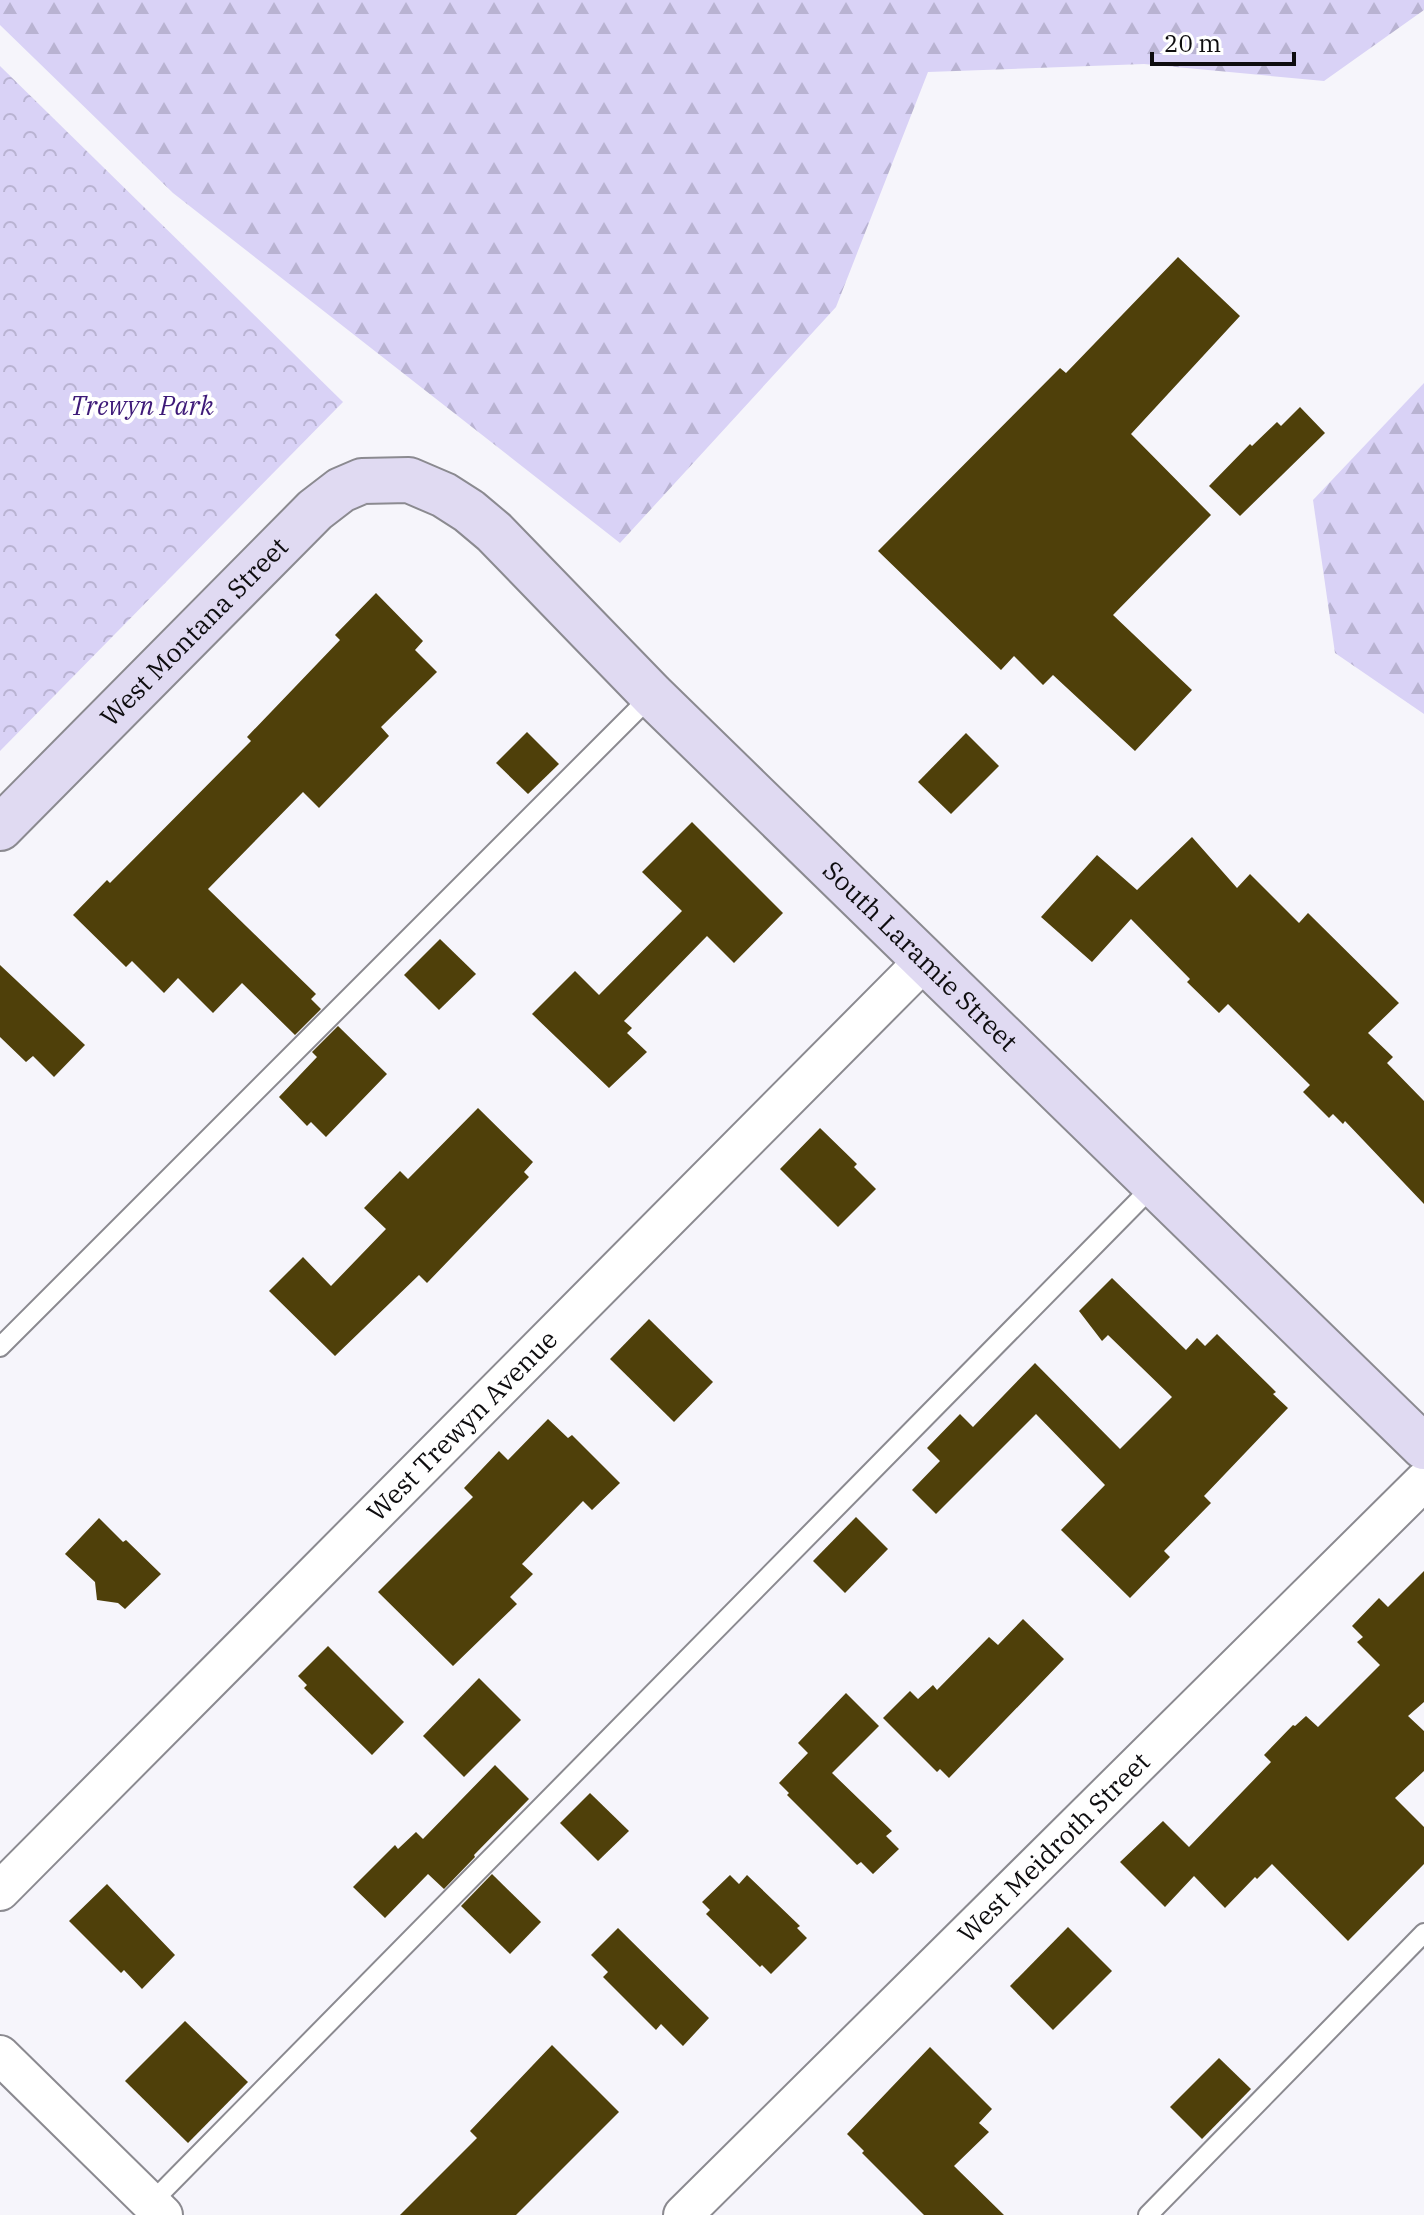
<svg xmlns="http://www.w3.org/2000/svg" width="1424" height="2215" font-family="'IBM Plex Serif',serif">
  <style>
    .forest { fill: url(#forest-firs) }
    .park { fill: url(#park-crowns) }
    .building { fill: #4f400a }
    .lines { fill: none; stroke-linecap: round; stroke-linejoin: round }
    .lane-casing { stroke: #8b8a90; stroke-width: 22 }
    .street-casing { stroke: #8b8a90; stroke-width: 42 }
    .secondary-casing { stroke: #8b8a90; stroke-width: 48 }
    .lane { stroke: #fff; stroke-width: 18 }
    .street { stroke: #fff; stroke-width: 38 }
    .secondary { stroke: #e0daf2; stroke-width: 44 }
    .labels { text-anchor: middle; stroke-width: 8; stroke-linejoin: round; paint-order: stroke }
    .park-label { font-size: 26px; font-style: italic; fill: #3e1a78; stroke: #fff }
    .street-label { font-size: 26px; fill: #0e0d0f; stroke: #fff }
  </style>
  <defs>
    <pattern id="forest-firs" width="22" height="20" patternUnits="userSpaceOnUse" patternTransform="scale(2)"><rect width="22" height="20" fill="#d9d2f6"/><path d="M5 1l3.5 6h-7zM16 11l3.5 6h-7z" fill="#b9b3d2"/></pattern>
    <pattern id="park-crowns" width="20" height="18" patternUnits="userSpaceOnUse" patternTransform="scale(2)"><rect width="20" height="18" fill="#d9d2f6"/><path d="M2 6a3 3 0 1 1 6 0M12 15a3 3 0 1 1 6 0" fill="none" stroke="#b9b3d2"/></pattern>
  </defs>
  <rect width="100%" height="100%" fill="#f6f5fb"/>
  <g class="forest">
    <polygon points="0,0 1424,0 1424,10 1324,81 1144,64 928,72 836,307 620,543 173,193 0,25"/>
    <polygon points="1424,383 1424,714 1335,653 1313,500"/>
  </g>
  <polygon class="park" points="0,66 343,402 0,751"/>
  <g class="building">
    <polygon points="1178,257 1240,316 1131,434 1211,515 1113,615 1192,690 1135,751 1053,675 1043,685 1014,656 1001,670 878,551 1060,368 1066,373"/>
    <polygon points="1300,407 1325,433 1240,516 1209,486 1250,444 1252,446 1277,422 1281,426"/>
    <polygon points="376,593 423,641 415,650 437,672 381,727 389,736 319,808 303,792 208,889 316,994 311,999 321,1009 295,1035 242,983 213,1013 178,978 164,993 132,961 126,967 73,915 107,880 110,883 251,741 247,737 340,640 335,635"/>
    <polygon points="527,732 559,764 528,794 496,763"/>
    <polygon points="966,733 999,766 951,814 918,782"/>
    <polygon points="692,822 783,913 734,963 707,936 624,1021 632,1028 627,1033 647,1052 609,1088 532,1014 575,971 599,995 682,911 642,872"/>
    <polygon points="1192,837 1237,888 1250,874 1299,923 1308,913 1399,1003 1368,1033 1393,1057 1387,1063 1424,1101 1424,1204 1345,1121 1343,1124 1333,1114 1329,1118 1303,1092 1310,1085 1228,1004 1219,1013 1187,982 1190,979 1131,919 1092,962 1041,917 1097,855 1137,890"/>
    <polygon points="440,939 476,974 439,1010 404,975"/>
    <polygon points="0,965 85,1045 54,1077 33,1056 26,1062 0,1037"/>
    <polygon points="338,1026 387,1074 326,1137 311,1122 307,1126 279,1097 317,1057 312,1052"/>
    <polygon points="478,1108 533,1162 524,1172 529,1177 427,1283 419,1275 335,1356 269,1291 303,1257 331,1286 386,1229 364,1208 400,1171 408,1179"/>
    <polygon points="820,1128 857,1164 854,1167 876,1189 838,1227 780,1169"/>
    <polygon points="1112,1278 1186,1350 1197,1338 1205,1346 1217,1334 1276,1392 1273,1394 1288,1408 1204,1496 1211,1503 1164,1551 1170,1557 1130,1598 1061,1530 1105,1485 1036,1414 936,1514 912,1490 940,1461 927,1448 960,1414 973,1427 1035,1363 1120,1449 1172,1397 1108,1335 1102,1341 1079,1311"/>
    <polygon points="649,1319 713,1382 674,1422 610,1359"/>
    <polygon points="548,1419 568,1438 572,1435 620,1483 592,1510 583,1501 522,1564 533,1574 510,1597 517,1604 453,1666 378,1592 473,1497 464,1488 499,1451 508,1460"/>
    <polygon points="856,1517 888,1549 845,1593 813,1561"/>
    <polygon points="99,1518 123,1542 126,1540 161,1574 125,1609 118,1603 97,1600 95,1582 65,1554"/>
    <polygon points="1424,1571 1424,1702 1408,1716 1424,1731 1424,1771 1395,1798 1424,1827 1424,1864 1348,1941 1272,1864 1257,1879 1255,1877 1225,1908 1194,1876 1165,1907 1120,1862 1163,1821 1189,1847 1271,1762 1264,1755 1293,1725 1295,1726 1306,1716 1318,1727 1380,1665 1357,1642 1363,1637 1352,1626 1379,1598 1388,1607"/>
    <polygon points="1023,1619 1064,1659 949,1778 940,1769 937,1772 883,1718 910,1691 918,1699 933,1685 937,1690 989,1637 998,1645"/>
    <polygon points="328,1646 404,1722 372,1755 304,1688 307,1685 298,1676"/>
    <polygon points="479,1678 521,1720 464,1777 423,1736"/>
    <polygon points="846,1693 879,1726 832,1773 892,1831 886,1836 899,1849 873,1874 861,1862 857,1865 787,1795 789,1793 779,1783 808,1753 798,1743"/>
    <polygon points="495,1765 529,1799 474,1855 475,1857 444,1889 428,1874 385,1918 353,1887 395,1845 398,1849 416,1832 423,1839"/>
    <polygon points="590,1793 629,1831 598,1861 560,1823"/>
    <polygon points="492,1874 541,1922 510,1954 461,1906"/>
    <polygon points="730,1875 739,1884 747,1875 800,1926 797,1928 807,1938 771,1974 762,1965 760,1967 706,1914 710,1910 702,1902"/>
    <polygon points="107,1884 175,1955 142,1989 124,1970 121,1973 69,1921"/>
    <polygon points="1068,1927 1112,1971 1053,2030 1010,1986"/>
    <polygon points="618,1928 709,2018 683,2046 661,2024 656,2030 603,1977 608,1972 591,1955"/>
    <polygon points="185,2021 248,2082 188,2143 125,2081"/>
    <polygon points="552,2045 619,2112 516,2215 400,2215 477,2138 470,2131"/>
    <polygon points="930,2047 992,2109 979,2123 989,2132 954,2166 1004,2215 924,2215 862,2153 864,2151 847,2134"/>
    <polygon points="1219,2058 1251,2089 1202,2139 1170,2107"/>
  </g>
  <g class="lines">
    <defs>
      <g id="lane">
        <polyline points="0,1347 652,695"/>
        <polyline points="149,2205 1154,1185"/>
        <polyline points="1148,2215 1424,1933"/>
      </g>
      <g id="street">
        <path id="s1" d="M0,1891L924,961"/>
        <polyline points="0,2055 163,2215"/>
        <path id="s2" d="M683,2215L1424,1481"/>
      </g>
      <g id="secondary">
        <path id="s3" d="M0,828L315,510L341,490L362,481L409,480L444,495L469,511L494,532L652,695L1424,1447"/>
      </g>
    </defs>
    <use href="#lane" class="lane-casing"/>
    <use href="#street" class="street-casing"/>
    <use href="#secondary" class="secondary-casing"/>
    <use href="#lane" class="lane"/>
    <use href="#street" class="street"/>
    <use href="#secondary" class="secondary"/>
  </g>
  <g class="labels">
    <g class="park-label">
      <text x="142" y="415">Trewyn Park</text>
    </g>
    <g class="street-label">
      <text dy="9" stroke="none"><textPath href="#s3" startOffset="276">West Montana Street</textPath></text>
      <text dy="9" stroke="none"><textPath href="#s3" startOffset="1252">South Laramie Street</textPath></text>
      <text dy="9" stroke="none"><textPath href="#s1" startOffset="656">West Trewyn Avenue</textPath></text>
      <text dy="9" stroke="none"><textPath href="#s2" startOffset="522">West Meidroth Street</textPath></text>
    </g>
  </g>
  <path d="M1152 52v12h142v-12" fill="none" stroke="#0e0d0f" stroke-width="4"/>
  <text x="1164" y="52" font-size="24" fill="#0e0d0f" stroke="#ffffff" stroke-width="6" paint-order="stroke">20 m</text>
</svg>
